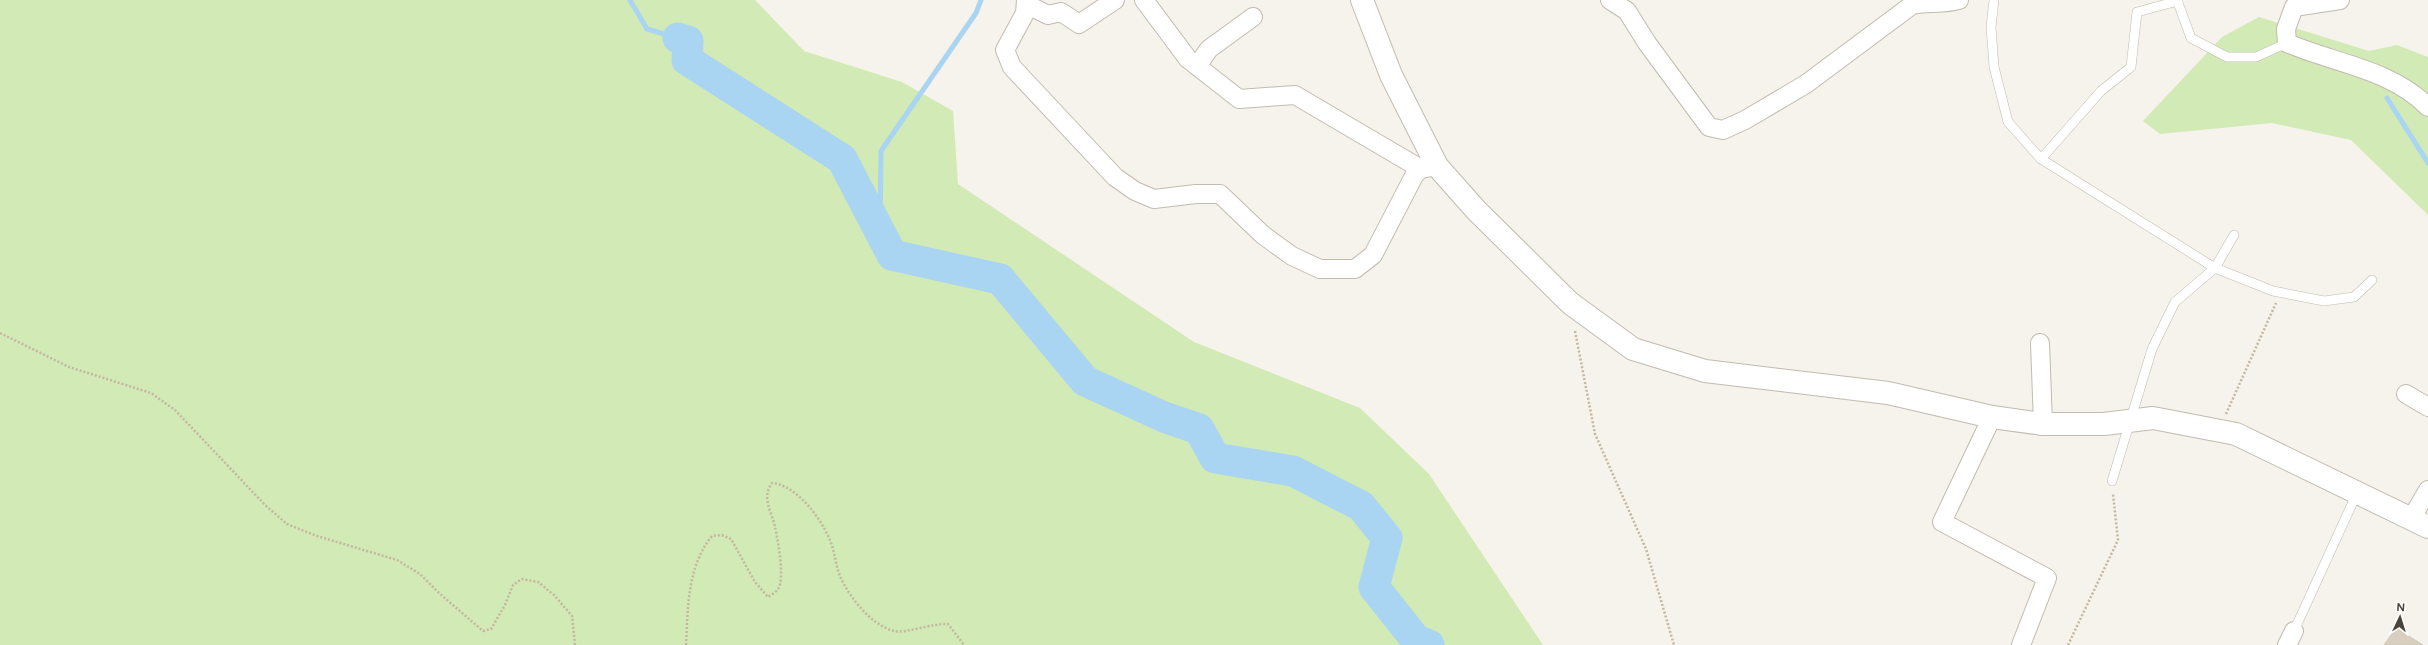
<svg xmlns="http://www.w3.org/2000/svg" width="2428" height="645" font-family="Figtree,sans-serif">
  <style>
    .green { fill: #d2eab5 }
    .lines { fill: none; stroke-linecap: round; stroke-linejoin: round }
    .stream { stroke: #a9d4f2; stroke-width: 5 }
    .river { stroke: #a9d4f2; stroke-width: 31 }
    .building { fill: #d8cfc1; stroke: #d3c7b4; filter: url(#shadow) }
    .service-casing { stroke: #c2bbae; stroke-width: 10 }
    .minor-casing { stroke: #c2bbae; stroke-width: 20 }
    .tertiary-casing { stroke: #c2bbae; stroke-width: 24 }
    .path { stroke: #c4b79f; stroke-width: 2.5; stroke-dasharray: 2 2; stroke-linecap: butt }
    .service { stroke: #fff; stroke-width: 9 }
    .minor { stroke: #fff; stroke-width: 18 }
    .tertiary { stroke: #fff; stroke-width: 22 }
  </style>
  <defs>
    <filter id="shadow"><feDropShadow dx="3.5" dy="3.5" stdDeviation="0" flood-color="#0004"/></filter>
  </defs>
  <rect width="100%" height="100%" fill="#f6f3ec"/>
  <g class="green">
    <polygon points="0,0 755,0 804,51 902,82 953,111 958,184 1194,342 1360,408 1429,474 1543,645 0,645"/>
    <polygon points="2259,17 2369,51 2397,45 2428,57 2428,215 2351,140 2272,123 2160,134 2143,121 2222,37"/>
  </g>
  <g class="lines">
    <g class="stream">
      <polyline points="630,0 647,29 678,38"/>
      <polyline points="2387,98 2428,163"/>
      <polyline points="880,231 881,151 976,13 981,0"/>
    </g>
    <polyline class="river" points="678,38 688,41 687,60 842,159 892,255 1000,279 1085,381 1164,417 1199,429 1215,458 1293,471 1361,506 1387,538 1374,587 1416,640 1429,645"/>
  </g>
  <polygon class="building" points="2396,628 2423,645 2384,645"/>
  <g class="lines">
    <defs>
      <g id="service">
        <polyline points="1994,0 1991,27 1994,67 2008,122 2041,159 2215,268 2273,291 2324,301 2354,297 2372,280"/>
        <polyline points="2177,0 2191,38 2227,57 2256,57 2287,43"/>
        <polyline points="2041,159 2101,91 2131,67 2137,12 2178,1"/>
        <polyline points="2112,481 2152,349 2175,302 2215,268 2234,235"/>
        <polyline points="2294,631 2357,493"/>
      </g>
      <g id="minor">
        <polyline points="1026,0 1025,13 1005,50 1012,67 1115,177 1135,191 1154,199 1196,194 1220,194 1263,235 1292,256 1320,269 1355,269 1373,255 1415,174 1421,169 1437,166"/>
        <polyline points="1144,0 1188,59 1239,99 1295,95 1421,169"/>
        <path d="M1610,0L1627,11L1647,43L1709,127L1723,130L1745,120L1806,84L1912,5C1927,1 1943,5 1959,0"/>
        <path d="M2340,0L2294,7L2286,29L2287,43C2333,63 2391,69 2428,107"/>
        <polyline points="1026,4 1048,15 1061,12 1079,24 1115,0"/>
        <polyline points="1197,66 1209,49 1253,17"/>
        <polyline points="2040,343 2043,424"/>
        <polyline points="2406,394 2428,407"/>
        <polyline points="1992,417 1942,522 2047,578 2021,645"/>
        <polyline points="2411,519 2428,490"/>
        <polyline points="2287,645 2294,631"/>
      </g>
      <polyline id="tertiary" points="1362,0 1391,75 1437,166 1476,210 1570,303 1633,349 1705,371 1888,393 1992,417 2043,424 2104,424 2153,418 2236,434 2428,527"/>
    </defs>
    <use href="#service" class="service-casing"/>
    <use href="#minor" class="minor-casing"/>
    <use href="#tertiary" class="tertiary-casing"/>
    <g class="path">
      <polyline points="1575,331 1595,434 1646,549 1674,645"/>
      <polyline points="0,333 69,367 151,393 175,410 265,505 287,524 317,536 397,560 420,574 439,593 483,631 491,629 505,605 513,585 522,579 538,582 554,595 572,616 575,645"/>
      <polyline points="2226,414 2276,303"/>
      <path d="M686,645C688,607 687,567 712,536L722,535L731,539L755,582L768,597C771,595 776,592 778,589C785,579 778,540 775,527C772,512 761,498 772,483C796,485 820,517 829,538C835,550 835,564 840,576C849,597 871,625 894,631C905,634 932,623 948,624L964,645"/>
      <polyline points="2068,645 2118,540 2113,494"/>
    </g>
    <use href="#service" class="service"/>
    <use href="#minor" class="minor"/>
    <use href="#tertiary" class="tertiary"/>
  </g>
  <g transform="translate(2400 617) rotate(4)" stroke="#ffffff" stroke-width="3" paint-order="stroke">
  <path d="M0-3L7 15L0 10L-7 15Z" fill="#4b4439"/>
  <text y="-6" font-size="11" font-weight="bold" text-anchor="middle" fill="#4b4439">N</text>
  </g>
</svg>
